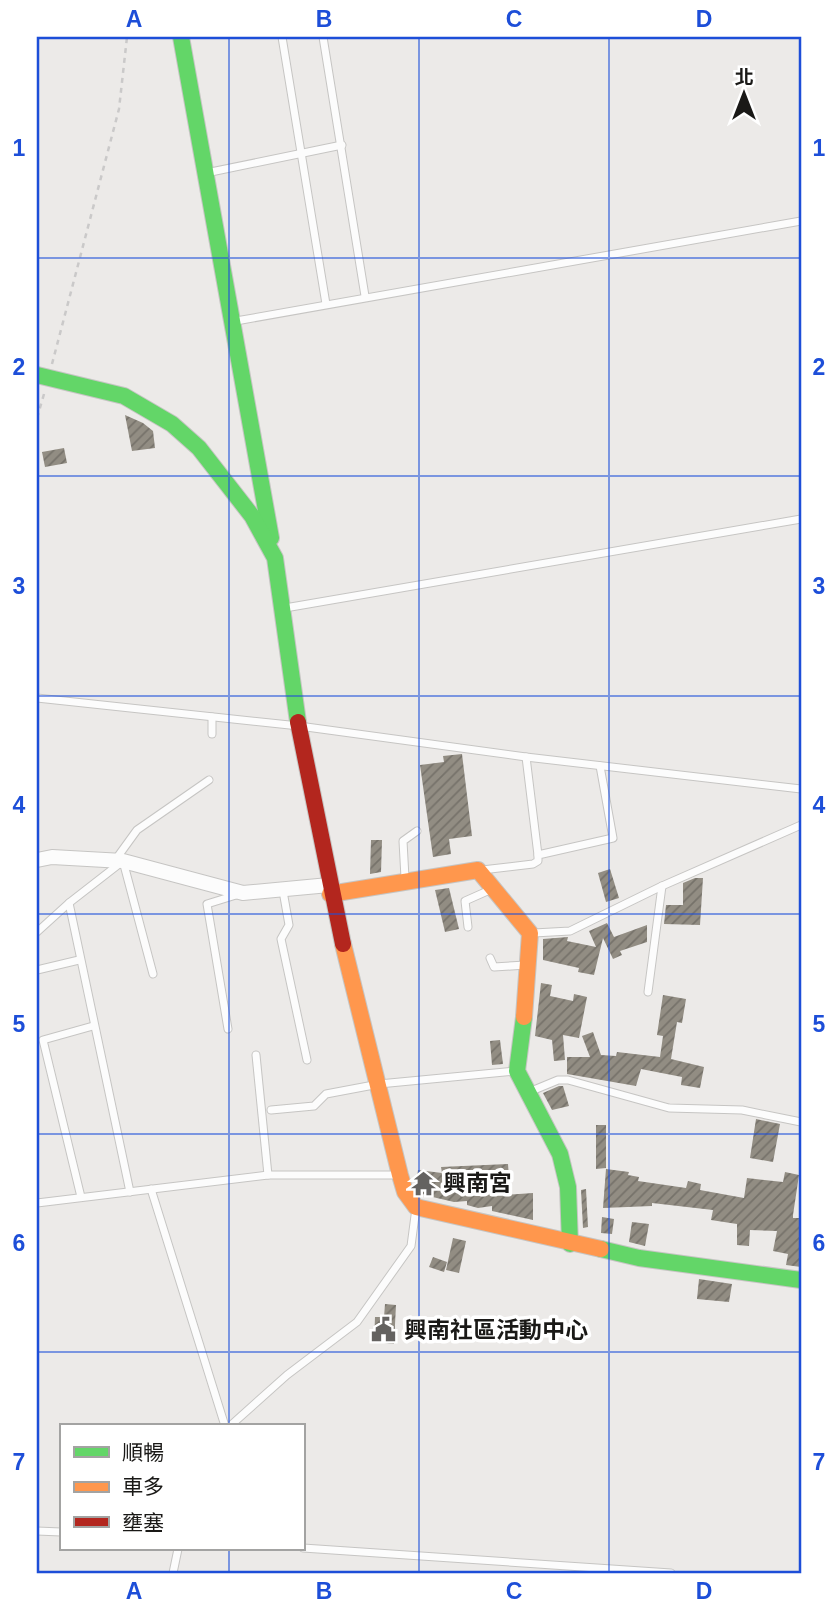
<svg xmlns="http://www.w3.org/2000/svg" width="838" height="1610" font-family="Arial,'Noto Sans TC',sans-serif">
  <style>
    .building { fill: url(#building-hatch) }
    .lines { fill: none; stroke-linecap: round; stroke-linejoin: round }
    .lane-casing { stroke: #c6c5c3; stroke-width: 9 }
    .street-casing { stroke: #c6c5c3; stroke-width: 16 }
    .fast-casing { stroke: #c6c5c3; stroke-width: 18 }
    .slow-casing { stroke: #c6c5c3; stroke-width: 18 }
    .jam-casing { stroke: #c6c5c3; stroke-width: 18 }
    .path { stroke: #cac9c9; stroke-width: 2.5; stroke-dasharray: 5 5; stroke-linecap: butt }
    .lane { stroke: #fcfcfc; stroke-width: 7 }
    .street { stroke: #fcfcfc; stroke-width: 14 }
    .fast { stroke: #63d668; stroke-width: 16 }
    .slow { stroke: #ff974d; stroke-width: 16 }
    .jam { stroke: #b3261e; stroke-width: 16 }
    .grid { fill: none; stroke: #1d4ed8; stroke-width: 2; stroke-opacity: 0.55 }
    .labels { text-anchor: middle; stroke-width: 7; stroke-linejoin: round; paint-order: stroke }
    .poi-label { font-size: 23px; font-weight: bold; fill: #1a1917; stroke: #fff; text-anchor: start }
    .neatline { fill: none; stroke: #1d4ed8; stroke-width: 2.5 }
    .grid-label { font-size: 23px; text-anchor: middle; font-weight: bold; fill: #1d4ed8 }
  </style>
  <defs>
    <pattern id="building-hatch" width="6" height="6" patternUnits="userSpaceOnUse" patternTransform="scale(1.75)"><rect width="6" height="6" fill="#928d83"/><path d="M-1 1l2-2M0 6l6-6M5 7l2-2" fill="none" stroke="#76726a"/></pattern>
  </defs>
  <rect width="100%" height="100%" fill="#eceae8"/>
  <g class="building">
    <polygon points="125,415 143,423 153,431 155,448 132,451"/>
    <polygon points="64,448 67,463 45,467 42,452"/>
    <polygon points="462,754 472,836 449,839 451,854 433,857 420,765 444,762 443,756"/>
    <polygon points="371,840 382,840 381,872 370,874"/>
    <polygon points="610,869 619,898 606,902 598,873"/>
    <polygon points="695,878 703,878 700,925 664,924 666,905 683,905 683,883"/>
    <polygon points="449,888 459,929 445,932 435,890"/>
    <polygon points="607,923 614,937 647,925 647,942 620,951 622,955 613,959 603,938 594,975 578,972 579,968 543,960 543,939 568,937 567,941 596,947 589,931"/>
    <polygon points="541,983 552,985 550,996 573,1001 574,994 587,997 579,1038 563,1035 565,1060 554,1061 552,1040 535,1036"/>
    <polygon points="663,995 686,999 682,1023 677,1022 671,1059 704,1067 700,1088 681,1085 682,1077 641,1069 636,1086 567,1074 567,1057 590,1057 582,1036 593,1032 601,1055 616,1056 617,1052 660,1057 663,1036 657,1035"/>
    <polygon points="500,1040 503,1064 492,1065 490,1041"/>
    <polygon points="559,1086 563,1086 569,1106 552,1110 543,1093"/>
    <polygon points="756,1119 780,1124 773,1162 750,1158"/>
    <polygon points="596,1125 606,1125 606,1168 596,1169"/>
    <polygon points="508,1164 509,1178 504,1178 505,1195 533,1193 533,1220 492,1211 492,1206 478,1208 467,1205 467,1201 454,1202 424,1195 416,1182 418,1170 442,1173 441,1167"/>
    <polygon points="606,1169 629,1172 628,1175 639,1177 638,1181 686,1188 688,1181 701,1184 700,1190 744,1198 747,1178 783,1182 785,1172 799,1175 793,1215 793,1218 801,1218 801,1267 786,1265 788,1254 773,1251 777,1231 750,1230 749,1246 737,1245 737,1224 711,1220 713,1210 652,1203 652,1206 603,1208"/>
    <polygon points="586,1189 588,1227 583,1228 581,1190"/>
    <polygon points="602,1217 614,1219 612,1234 601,1233"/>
    <polygon points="632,1222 649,1224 645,1246 629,1242"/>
    <polygon points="453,1238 466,1241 459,1273 446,1270"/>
    <polygon points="433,1257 447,1262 444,1272 429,1267"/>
    <polygon points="699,1279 732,1284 729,1302 697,1299"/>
    <polygon points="385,1304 396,1305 394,1344 374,1342 375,1317 384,1317"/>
  </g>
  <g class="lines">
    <defs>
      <g id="lane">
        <polyline points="282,37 326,304"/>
        <polyline points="323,37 365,296"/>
        <polyline points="206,173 342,145"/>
        <polyline points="236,321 801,221"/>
        <polyline points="285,608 801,519"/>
        <polyline points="37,698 299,726 526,757 801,789"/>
        <polyline points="212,717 212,734"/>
        <polyline points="526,757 538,855"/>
        <polyline points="116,859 137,830 209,780"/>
        <polyline points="482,870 533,864 538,861 538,855 613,838 600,766"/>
        <polyline points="405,878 403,841 417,831"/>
        <polyline points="283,891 289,925 281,939 307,1060"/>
        <polyline points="468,927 465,901 492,889"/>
        <polyline points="37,932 69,903"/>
        <polyline points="534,933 570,931 662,886 801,825"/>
        <polyline points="490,958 494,967 526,965"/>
        <polyline points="37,970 79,960"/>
        <polyline points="648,992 662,886"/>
        <polyline points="228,1029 207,904 236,895"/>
        <polyline points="256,1055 268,1175"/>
        <polyline points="529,1092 558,1080 568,1080 669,1108 742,1110 801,1122"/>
        <polyline points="271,1110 314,1106 326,1094 379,1084 516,1071"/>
        <polyline points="151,1189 225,1426"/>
        <polyline points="130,1192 69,903 123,861 153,974"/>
        <polyline points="81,1197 43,1040 93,1026"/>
        <polyline points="37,1203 268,1175 398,1175"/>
        <polyline points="230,1426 287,1375 357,1322 411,1246 416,1208"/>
        <polyline points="37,1531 61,1532"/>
        <polyline points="303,1548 671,1573"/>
        <polyline points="173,1573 178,1549"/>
      </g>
      <polyline id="street" points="37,860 52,857 123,861 243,893 329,885"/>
      <g id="fast">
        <polyline points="181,37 271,538"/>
        <polyline points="37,375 124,396 172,424 199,448 252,516 275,558 298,722"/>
        <polyline points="524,1017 517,1071 560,1154 568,1187 570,1244"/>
        <polyline points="601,1249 639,1258 801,1280"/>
      </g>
      <g id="slow">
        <polyline points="330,894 478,870 530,933 524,1017"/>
        <polyline points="343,944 400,1175 405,1192 416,1207 601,1249"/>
      </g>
      <polyline id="jam" points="298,722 343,944"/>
    </defs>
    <use href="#lane" class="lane-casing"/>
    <use href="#street" class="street-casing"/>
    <use href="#fast" class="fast-casing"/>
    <use href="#slow" class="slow-casing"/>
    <use href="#jam" class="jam-casing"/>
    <g class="path">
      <polyline points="52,364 119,109 127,37"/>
      <polyline points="37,418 44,394"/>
    </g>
    <use href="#lane" class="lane"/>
    <use href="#street" class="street"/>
    <use href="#fast" class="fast"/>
    <use href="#slow" class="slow"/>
    <use href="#jam" class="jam"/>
  </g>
  <path class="grid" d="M229,37V1426M419,37V1573M609,37V1573M37,258H801M37,476H801M37,696H801M37,914H801M37,1134H801M37,1352H801M229,1549V1573"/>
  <defs>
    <symbol id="temple-bare" viewBox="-9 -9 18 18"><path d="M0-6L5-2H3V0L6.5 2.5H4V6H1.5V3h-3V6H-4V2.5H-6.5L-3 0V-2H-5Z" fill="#646260" stroke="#fff" stroke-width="2.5" paint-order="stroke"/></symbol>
    <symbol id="civic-bare" viewBox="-9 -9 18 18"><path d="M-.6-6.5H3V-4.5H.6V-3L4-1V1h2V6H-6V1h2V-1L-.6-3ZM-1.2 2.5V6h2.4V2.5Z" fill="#646260" stroke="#fff" stroke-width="2.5" paint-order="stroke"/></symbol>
  </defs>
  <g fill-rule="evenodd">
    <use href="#temple-bare" x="406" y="1166" width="35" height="35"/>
    <use href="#civic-bare" x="366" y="1312" width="35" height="35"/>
  </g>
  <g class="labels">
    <g class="poi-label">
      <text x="443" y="1191">興南宮</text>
      <text x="404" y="1338">興南社區活動中心</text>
    </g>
  </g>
  <rect width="838" height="1610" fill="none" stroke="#ffffff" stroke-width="77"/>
  <rect x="60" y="1424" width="245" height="126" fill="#ffffff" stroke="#a3a3a2" stroke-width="2"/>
  <rect x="74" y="1447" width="35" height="10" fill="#63d668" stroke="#a3a3a2" stroke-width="2"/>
  <text x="122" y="1460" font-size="21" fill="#1a1917">順暢</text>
  <rect x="74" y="1482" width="35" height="10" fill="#ff974d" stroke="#a3a3a2" stroke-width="2"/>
  <text x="122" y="1494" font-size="21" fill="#1a1917">車多</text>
  <rect x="74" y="1517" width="35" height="10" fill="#b3261e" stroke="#a3a3a2" stroke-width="2"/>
  <text x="122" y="1530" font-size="21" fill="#1a1917">壅塞</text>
  <g transform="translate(744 94)" stroke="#ffffff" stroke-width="5" paint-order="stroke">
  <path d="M0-5L12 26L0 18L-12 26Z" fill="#1a1917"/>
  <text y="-10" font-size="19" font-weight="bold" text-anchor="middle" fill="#1a1917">北</text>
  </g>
  <rect x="38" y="38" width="762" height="1534" class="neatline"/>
  <g class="grid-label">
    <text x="134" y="27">A</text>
    <text x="324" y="27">B</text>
    <text x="514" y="27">C</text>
    <text x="704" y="27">D</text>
    <text x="19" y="156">1</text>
    <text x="819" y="156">1</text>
    <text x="19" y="375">2</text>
    <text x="819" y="375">2</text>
    <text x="19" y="594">3</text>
    <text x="819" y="594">3</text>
    <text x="19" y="813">4</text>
    <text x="819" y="813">4</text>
    <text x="19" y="1032">5</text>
    <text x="819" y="1032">5</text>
    <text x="19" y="1251">6</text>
    <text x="819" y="1251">6</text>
    <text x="19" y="1470">7</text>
    <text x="819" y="1470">7</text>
    <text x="134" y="1599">A</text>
    <text x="324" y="1599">B</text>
    <text x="514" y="1599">C</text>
    <text x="704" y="1599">D</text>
  </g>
</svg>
